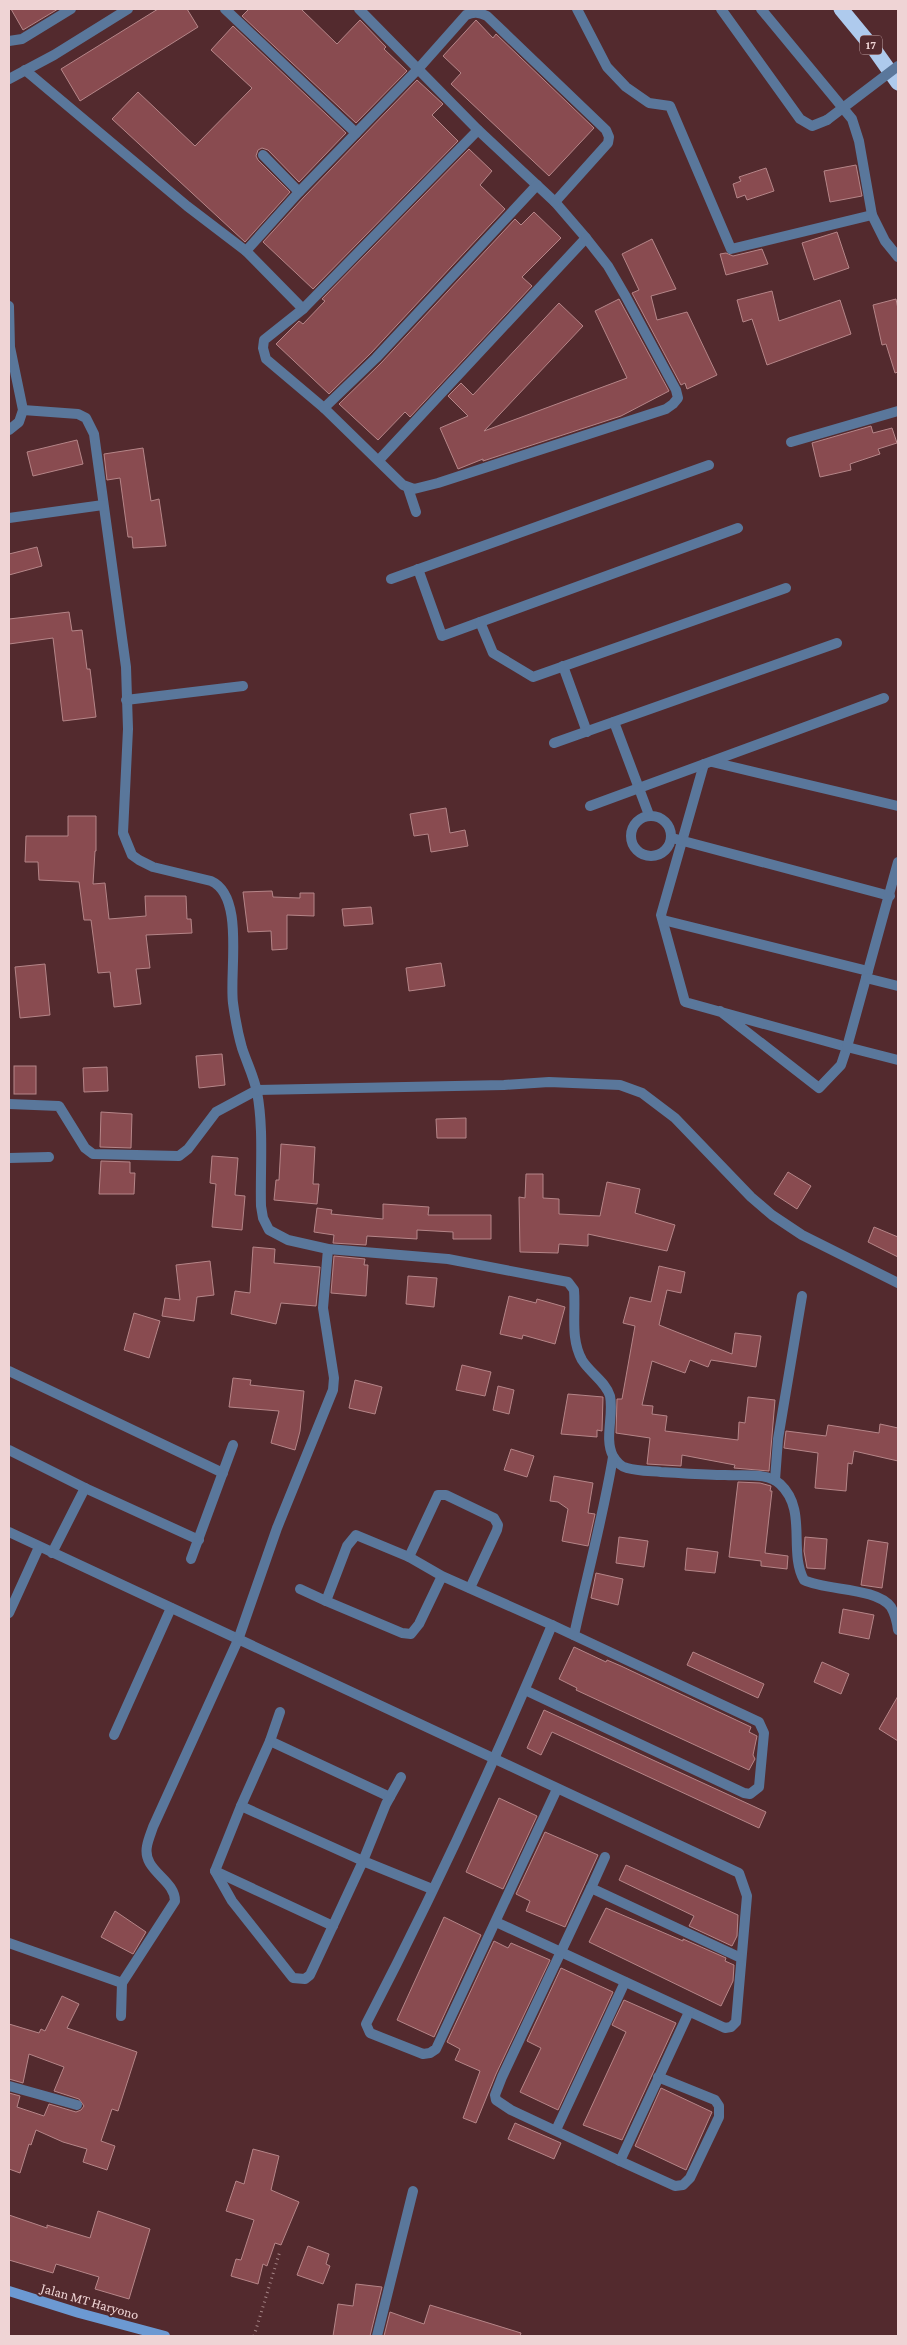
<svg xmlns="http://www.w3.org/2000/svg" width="907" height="2345" font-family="'Crimson Pro',serif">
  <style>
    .building { fill: #894b50; stroke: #b58588 }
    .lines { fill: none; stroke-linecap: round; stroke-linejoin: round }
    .path { stroke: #a58486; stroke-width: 3; stroke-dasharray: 1 4; stroke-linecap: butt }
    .street { stroke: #5a779b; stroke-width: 10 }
    .secondary { stroke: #6c99d2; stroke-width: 10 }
    .highway { stroke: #aecaed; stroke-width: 15 }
    .street-bridge { stroke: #5a779b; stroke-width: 10 }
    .labels { text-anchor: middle; stroke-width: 4; stroke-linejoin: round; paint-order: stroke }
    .shield { fill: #532a2e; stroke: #c0a1a3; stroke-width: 1 }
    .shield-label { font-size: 12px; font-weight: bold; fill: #efd4d5 }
    .street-label { font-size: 14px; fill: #efd4d5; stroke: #532a2e }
  </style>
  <rect width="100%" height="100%" fill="#532a2e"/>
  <g class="building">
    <polygon points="11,9 58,9 23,30"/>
    <polygon points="158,9 187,9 198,27 80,101 61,69"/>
    <polygon points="249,9 301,9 337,44 360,20 386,47 384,49 407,71 356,123 242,16"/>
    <polygon points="476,20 493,38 496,34 594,128 549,176 451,84 461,73 443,56"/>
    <polygon points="233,26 346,133 299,182 268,150 262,148 258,150 256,156 258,160 290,192 245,242 112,119 138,92 195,146 252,88 211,50"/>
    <polygon points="417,80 443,104 432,115 458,141 313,289 263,242 304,197"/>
    <polygon points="469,149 492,171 480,185 505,209 371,353 329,394 276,344 299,321 303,324 325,301 322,299"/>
    <polygon points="856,165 862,196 830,202 824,171"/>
    <polygon points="766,168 774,191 747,200 745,195 737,198 733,184 741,181 739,177"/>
    <polygon points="534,212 561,238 522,277 532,286 410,417 405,412 378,440 339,404 381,363 515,219 521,225"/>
    <polygon points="837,232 849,268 814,280 802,243"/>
    <polygon points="652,239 676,289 651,296 657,320 687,312 717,375 687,389 685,383 681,385 632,293 639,290 622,254"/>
    <polygon points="762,249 768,264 726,275 720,254 726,253 733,256"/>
    <polygon points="772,291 779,321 840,300 851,334 767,365 752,319 743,322 737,300"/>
    <polygon points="619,299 669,391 621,416 483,461 483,459 458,469 440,428 468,416 448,396 461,383 473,395 559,303 583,326 484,431 627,378 595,311"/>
    <polygon points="896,299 898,309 898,372 895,373 886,344 882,345 873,305"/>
    <polygon points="871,426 873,433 892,428 897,443 878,449 880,454 850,464 851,470 820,477 812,443"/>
    <polygon points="77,440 83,464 33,476 27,452"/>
    <polygon points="143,448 151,501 159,499 166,546 133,548 132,537 128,537 120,478 107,480 104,454"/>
    <polygon points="37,547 42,566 9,575 9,554"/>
    <polygon points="69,612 72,631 82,630 87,669 90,669 96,717 63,721 53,638 9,644 9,619"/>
    <polygon points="446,808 450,833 465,830 468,846 431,852 428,834 414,836 410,814"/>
    <polygon points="68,816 96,816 96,851 95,851 93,884 105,883 109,919 146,916 145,896 186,896 187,919 191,919 192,933 146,935 150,968 136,969 141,1004 114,1007 110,972 98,973 91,920 84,920 79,882 39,880 38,862 25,862 26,836 68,836"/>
    <polygon points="272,891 273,897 300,898 300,893 314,893 314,916 287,915 287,949 272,950 271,931 248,932 243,892"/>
    <polygon points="371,907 373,924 344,926 342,909"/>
    <polygon points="441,963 445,986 409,991 406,968"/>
    <polygon points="45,964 50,1015 20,1018 15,967"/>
    <polygon points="222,1054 225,1085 199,1088 196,1056"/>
    <rect x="14" y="1066" width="22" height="28"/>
    <polygon points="107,1067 108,1091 84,1092 83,1068"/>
    <polygon points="101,1112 132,1114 131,1148 100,1147"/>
    <polygon points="466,1118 466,1138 437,1138 436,1119"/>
    <polygon points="281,1144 315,1147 313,1184 319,1184 317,1204 274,1200 276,1180 279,1180"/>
    <polygon points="212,1156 238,1158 235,1195 245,1196 242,1230 212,1227 216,1184 210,1183"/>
    <polygon points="101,1161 130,1162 130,1173 135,1173 134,1194 99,1194"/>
    <polygon points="788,1172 811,1186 797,1209 774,1194"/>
    <polygon points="526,1174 543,1174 543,1198 559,1199 559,1214 600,1216 607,1182 640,1189 635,1213 675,1225 667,1251 588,1234 588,1246 559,1244 558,1253 520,1252 519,1197 525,1198"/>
    <polygon points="383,1204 429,1207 428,1215 491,1215 491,1239 453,1239 453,1232 417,1230 417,1239 367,1236 366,1245 333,1243 334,1235 314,1232 317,1208 332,1210 331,1214 383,1219"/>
    <polygon points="874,1227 898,1237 898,1257 868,1242"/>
    <polygon points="253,1247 275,1249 274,1263 320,1267 316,1306 281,1303 276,1324 231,1314 235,1291 250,1293"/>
    <polygon points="334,1256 365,1259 364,1265 368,1265 366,1296 331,1293"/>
    <polygon points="210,1261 214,1295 197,1297 194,1321 162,1316 165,1298 180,1300 176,1265"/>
    <polygon points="659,1266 685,1272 681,1293 667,1290 659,1325 732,1354 735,1333 761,1336 756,1367 711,1360 708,1367 690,1360 685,1373 652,1361 642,1405 653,1406 652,1414 667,1416 665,1431 738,1440 739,1422 745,1423 748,1397 775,1400 769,1471 734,1468 735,1465 682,1455 681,1466 647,1464 650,1438 616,1433 617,1399 622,1399 635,1326 623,1323 630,1297 651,1302"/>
    <polygon points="408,1276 437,1278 434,1307 406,1304"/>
    <polygon points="509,1296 536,1303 537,1299 565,1307 555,1344 523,1335 522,1339 500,1334"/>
    <polygon points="134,1313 160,1321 149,1358 124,1350"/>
    <polygon points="462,1365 491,1372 485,1396 456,1390"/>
    <polygon points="233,1378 251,1380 250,1385 304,1391 300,1431 295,1450 271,1443 279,1411 229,1407"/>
    <polygon points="355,1380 382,1387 375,1414 349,1408"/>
    <polygon points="498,1386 514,1390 509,1414 493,1410"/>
    <polygon points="568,1394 603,1397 602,1431 597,1430 597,1437 561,1434"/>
    <polygon points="880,1424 898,1428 898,1461 854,1451 852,1464 848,1463 846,1491 815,1488 818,1453 784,1448 786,1431 826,1436 828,1425 879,1433"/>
    <polygon points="511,1449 534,1456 527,1477 504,1470"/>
    <polygon points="554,1476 593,1483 588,1513 595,1514 588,1546 562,1541 568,1509 558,1502 550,1501"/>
    <polygon points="738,1482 760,1483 771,1486 770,1491 772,1491 765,1553 788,1556 787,1569 761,1566 761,1561 729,1557"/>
    <polygon points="619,1537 648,1541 644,1567 616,1563"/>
    <polygon points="805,1537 827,1539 825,1569 807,1568 804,1551"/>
    <polygon points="868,1540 888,1543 882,1588 861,1585"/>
    <polygon points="687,1548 718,1552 715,1573 685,1570"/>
    <polygon points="596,1573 623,1579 618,1605 591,1598"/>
    <polygon points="843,1609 874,1615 869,1639 839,1633"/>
    <polygon points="574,1647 606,1662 607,1660 621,1666 751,1727 749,1732 757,1736 753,1755 755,1759 749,1770 576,1690 577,1688 559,1679"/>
    <polygon points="693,1652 764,1684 758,1698 687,1665"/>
    <polygon points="822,1662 849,1674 841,1694 814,1682"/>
    <polygon points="898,1696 898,1741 879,1729"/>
    <polygon points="544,1710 766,1812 759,1828 552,1732 541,1755 527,1748"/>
    <polygon points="499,1798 537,1816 503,1889 466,1872"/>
    <polygon points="545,1832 598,1855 565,1927 526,1911 530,1901 516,1894"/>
    <polygon points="626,1865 738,1915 737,1936 732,1946 689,1926 694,1916 619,1880"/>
    <polygon points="606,1908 683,1941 683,1939 726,1958 725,1961 734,1965 733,1981 721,2006 589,1942"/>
    <polygon points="115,1911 146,1932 133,1954 101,1937"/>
    <polygon points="444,1917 481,1935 434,2037 397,2020"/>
    <polygon points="494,1941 508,1948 511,1943 550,1960 496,2074 476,2123 463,2118 480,2071 455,2060 460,2049 447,2042"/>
    <polygon points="561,1968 613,1992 558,2110 520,2092 541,2048 527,2041"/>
    <polygon points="62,1996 79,2004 67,2028 137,2052 118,2111 112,2109 101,2141 115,2146 107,2170 83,2162 87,2149 63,2142 36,2130 31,2145 29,2144 20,2173 9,2169 9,2093 20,2096 17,2107 44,2116 49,2104 76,2112 81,2110 84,2106 79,2099 54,2091 64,2067 29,2054 23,2083 9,2079 9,2024 39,2033 41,2029 45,2031"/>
    <polygon points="624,2000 676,2023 622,2140 583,2125 626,2032 612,2025"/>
    <polygon points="661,2088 712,2112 686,2170 635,2146"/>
    <polygon points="515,2123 561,2143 554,2159 508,2139"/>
    <polygon points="253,2149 279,2156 271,2190 299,2202 281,2245 275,2243 267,2266 263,2264 258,2284 231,2276 236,2259 241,2260 254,2220 226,2211 236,2181 244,2184"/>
    <polygon points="98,2211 150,2229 129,2299 95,2289 99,2277 56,2264 53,2273 9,2260 9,2215 47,2228 47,2225 90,2238"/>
    <polygon points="308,2246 329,2254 326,2264 330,2266 323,2284 297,2275"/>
    <polygon points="356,2284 382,2287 370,2336 333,2336 338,2304 353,2306"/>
    <polygon points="430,2305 521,2333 520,2336 384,2336 390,2312 424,2324"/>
  </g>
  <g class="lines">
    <polyline class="path" points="254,2336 280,2251"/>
    <g class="street">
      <polyline points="225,9 356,133"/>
      <polyline points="359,9 478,130 555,202 586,238 379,460"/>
      <polyline points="577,9 607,67 626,87 649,103 670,106 731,249 872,215"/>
      <polyline points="721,9 800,119 812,126 827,120"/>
      <polyline points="761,9 852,119 859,141 872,215 885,241 898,257"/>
      <polyline points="9,41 22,39 71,9"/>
      <polyline points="25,70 187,206 246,251 303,309"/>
      <polyline points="9,79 54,55 128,9"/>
      <polyline points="478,130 303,309 264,340 263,348 266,359 324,408 403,485 414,489 438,483 666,409 673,404 678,398 676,390 626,297 608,266 586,238"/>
      <polyline points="263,155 299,192"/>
      <path d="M246,251L299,192L419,68L466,15C474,12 478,12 487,16L606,130L609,137L608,143L555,202"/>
      <polyline points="9,306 10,347 23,410 19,422 9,430"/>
      <polyline points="324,408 376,358 537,185"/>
      <path d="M23,410L78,414L86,418L94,434L126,667L128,729L123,833L132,855L139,860L153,867L211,881C245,896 229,972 233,1003C235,1018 238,1034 242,1048C247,1063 254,1077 257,1092C264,1129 260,1169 261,1206L263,1218L269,1230L288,1240L328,1249L448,1259L568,1282L574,1290C576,1314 570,1338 582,1360C590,1373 606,1382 610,1396C614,1415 604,1439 613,1456C616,1461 621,1467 627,1468C637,1471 650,1471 661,1472C682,1473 704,1475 725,1475C742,1476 767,1472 780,1484C808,1510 788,1551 804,1580C826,1591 876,1587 891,1607C895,1614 897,1622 898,1630"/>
      <polyline points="791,442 898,411"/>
      <polyline points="408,488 416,512"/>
      <polyline points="9,518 103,505"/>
      <polyline points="418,569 442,636 738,528"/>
      <polyline points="391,579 709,465"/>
      <polyline points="480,622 493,653 533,677 786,588"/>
      <polyline points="563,666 587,732"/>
      <polyline points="126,700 243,686"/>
      <polyline points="614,722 649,815"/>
      <polyline points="554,743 837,643"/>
      <polyline points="712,762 898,806"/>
      <polyline points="704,764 661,915 685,1002 847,1047 841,1065 819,1088 720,1011"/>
      <polyline points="590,806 884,698"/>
      <circle cx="651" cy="836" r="20"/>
      <polyline points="672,838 890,896"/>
      <polyline points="898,862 847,1047 898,1060"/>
      <polyline points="663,920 868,971"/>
      <polyline points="866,978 898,986"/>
      <polyline points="9,1104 59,1106 85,1148 93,1154 179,1156 188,1149 216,1112 257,1090 504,1085 549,1082 620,1085 642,1093 675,1118 751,1197 772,1215 802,1235 898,1283"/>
      <polyline points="9,1158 49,1157"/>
      <polyline points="9,1371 223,1473"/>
      <polyline points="9,1450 85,1488"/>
      <polyline points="775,1480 778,1439 802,1296"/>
      <polyline points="9,1532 739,1873 747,1896 736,2022 731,2027 725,2028 496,1922"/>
      <polyline points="52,1553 85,1488 199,1540"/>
      <polyline points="409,1557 438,1495 446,1495 494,1518 498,1525 497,1530 470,1588"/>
      <polyline points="191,1559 233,1445"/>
      <polyline points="442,1576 419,1624 411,1634 402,1633 326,1601 347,1546 356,1535 409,1557 442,1576 552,1625"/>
      <polyline points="300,1589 326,1601"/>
      <polyline points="9,1613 39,1547"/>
      <path d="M574,1635C587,1576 603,1517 613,1457"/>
      <path d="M525,1690L744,1793L750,1794L759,1787L764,1733L759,1722L552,1625C496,1759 433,1895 366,2024L370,2033L423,2054L430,2053L436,2049L557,1789"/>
      <polyline points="114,1735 171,1608"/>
      <polyline points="270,1741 390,1797"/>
      <polyline points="401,1777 386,1804 363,1861 310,1975 305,1979 293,1978 232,1901 215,1871 241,1806 363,1861 432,1889"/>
      <polyline points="241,1806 270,1741 280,1712"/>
      <polyline points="215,1871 333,1926"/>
      <polyline points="591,1888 605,1857"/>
      <path d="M9,1943L122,1983L175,1901C175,1879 142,1871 147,1846C148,1840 151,1833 153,1827L238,1640L277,1528L333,1390L334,1378L323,1308L328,1249"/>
      <polyline points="689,2012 620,2161 511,2110 496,2100 495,2095 502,2077 591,1888 741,1958"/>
      <polyline points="121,2016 122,1983"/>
      <polyline points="9,2086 77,2105"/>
      <polyline points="556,2130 625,1982"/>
      <polyline points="620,2161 675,2186 683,2185 690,2178 719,2117 719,2106 715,2100 658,2077"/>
      <polyline points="377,2336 413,2191"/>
    </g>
    <polyline class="secondary" points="9,2291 79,2313 165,2336"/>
    <polyline class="highway" points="841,9 874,49 898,83"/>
    <polyline class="street-bridge" points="827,120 898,66"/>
  </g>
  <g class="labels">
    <rect class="shield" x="860" y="35.5" width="22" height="19" rx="4"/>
    <g class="shield-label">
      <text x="871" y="49">17</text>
    </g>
    <g class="street-label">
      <text transform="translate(90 2301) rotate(16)" y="5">Jalan MT Haryono</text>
    </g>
  </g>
  <rect width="907" height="2345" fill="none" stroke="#efd4d5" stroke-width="20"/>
</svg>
